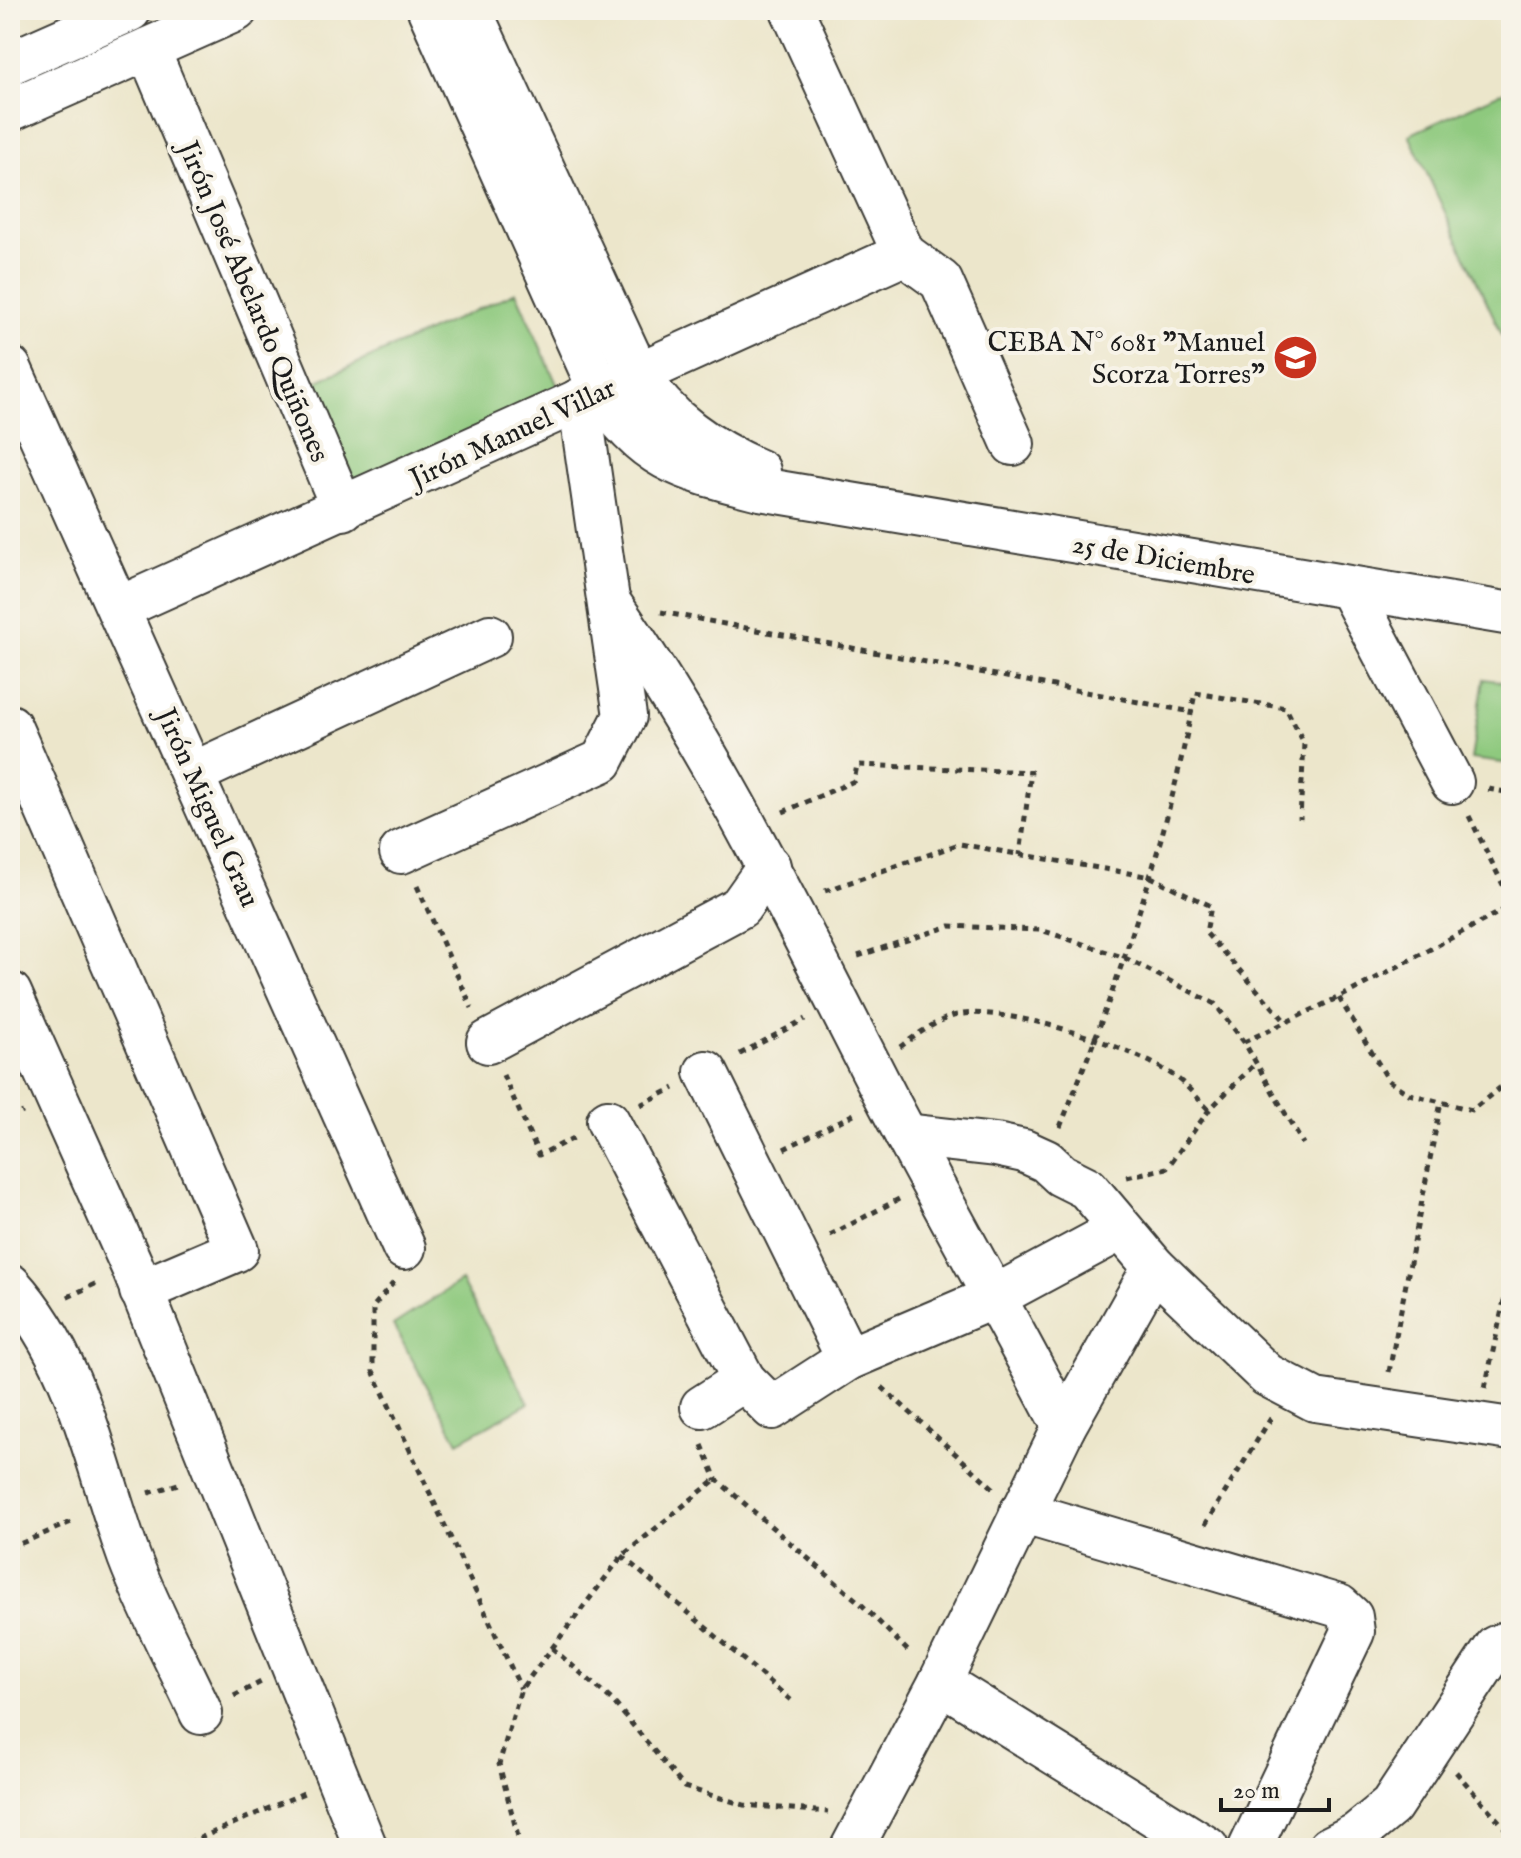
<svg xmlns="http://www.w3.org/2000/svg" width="1521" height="1858" font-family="'IM FELL English',serif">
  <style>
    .green { fill: #8ec97e; stroke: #55724d; stroke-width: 2 }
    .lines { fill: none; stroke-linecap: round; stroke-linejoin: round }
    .minor-casing { stroke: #3b3a36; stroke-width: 46 }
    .path { stroke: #3b3a36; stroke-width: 5; stroke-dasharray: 6 6; stroke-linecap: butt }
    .minor { stroke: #fff; stroke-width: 42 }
    .labels { text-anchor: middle; stroke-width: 8; stroke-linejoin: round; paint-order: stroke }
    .street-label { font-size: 28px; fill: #1c1c1c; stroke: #f7f3e8 }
    .poi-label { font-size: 28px; fill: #1c1c1c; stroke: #f7f3e8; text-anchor: end }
  </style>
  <rect width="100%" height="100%" fill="#f7f3e8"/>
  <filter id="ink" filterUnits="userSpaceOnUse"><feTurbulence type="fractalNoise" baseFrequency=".0125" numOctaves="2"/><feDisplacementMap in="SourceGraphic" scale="16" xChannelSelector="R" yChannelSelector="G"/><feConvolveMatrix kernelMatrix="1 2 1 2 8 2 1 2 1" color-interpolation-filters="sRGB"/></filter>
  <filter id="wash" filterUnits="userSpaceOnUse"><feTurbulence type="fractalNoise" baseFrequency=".006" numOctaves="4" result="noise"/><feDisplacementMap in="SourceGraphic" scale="32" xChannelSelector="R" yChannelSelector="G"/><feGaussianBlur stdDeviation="1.8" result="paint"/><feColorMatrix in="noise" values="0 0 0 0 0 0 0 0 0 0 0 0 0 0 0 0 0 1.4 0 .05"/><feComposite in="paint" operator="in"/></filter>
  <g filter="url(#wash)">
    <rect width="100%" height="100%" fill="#ece6cb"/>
    <g class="green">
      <polygon points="1511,88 1511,354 1409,135"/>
      <polygon points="516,292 560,391 355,482 311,384"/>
      <polygon points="1484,679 1511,683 1511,764 1471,759"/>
      <polygon points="461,1281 529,1403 458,1442 393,1325"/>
    </g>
  </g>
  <g filter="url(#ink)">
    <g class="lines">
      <defs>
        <g id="minor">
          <path d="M429,10L600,391C642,461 685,470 760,489L1511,614"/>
          <path d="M470,10L638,374C667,421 709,449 759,471"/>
          <polyline points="792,10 904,254 941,281 1013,444"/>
          <polyline points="148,49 343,509"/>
          <polyline points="10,63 130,10"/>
          <polyline points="10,110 236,10"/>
          <polyline points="10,368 404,1248"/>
          <polyline points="1350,589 1452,782"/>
          <path d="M609,602C718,758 799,928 886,1097C944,1208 1006,1316 1064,1427"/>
          <polyline points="119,608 904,254"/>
          <polyline points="10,726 237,1250 141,1291"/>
          <polyline points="194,773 490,636"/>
          <polyline points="401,852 602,761 625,716 579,400"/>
          <polyline points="10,993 132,1266 366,1848"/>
          <polyline points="488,1042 740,907 769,866"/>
          <polyline points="706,1072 848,1359"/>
          <polyline points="608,1121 744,1380"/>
          <polyline points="906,1135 996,1145 1024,1151 1046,1161 1061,1175 1087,1188 1154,1267 1267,1375 1315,1400 1511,1429"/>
          <path d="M10,1285C79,1361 95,1463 129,1557C149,1610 177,1661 201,1713"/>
          <polyline points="702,1407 744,1380 772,1408 848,1359 996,1296 1119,1230"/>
          <polyline points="1021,1512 1339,1606 1351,1617 1353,1632 1250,1848"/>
          <polyline points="940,1682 1207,1848"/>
          <polyline points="852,1848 940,1682 1064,1427 1154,1267"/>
          <polyline points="1329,1848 1357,1834 1391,1806 1496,1647 1511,1641"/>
        </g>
      </defs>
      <use href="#minor" class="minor-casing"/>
      <g class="path">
        <polyline points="661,612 1192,712"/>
        <polyline points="1488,789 1511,793"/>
        <polyline points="783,812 854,781 857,765 1031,772 1020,855"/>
        <polyline points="1469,816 1511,901"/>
        <polyline points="417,886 472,1008"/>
        <polyline points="825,891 959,844 1151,877 1211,906 1206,933 1286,1022"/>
        <polyline points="858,956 950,926 1041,930 1125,958 1215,1004 1244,1042 1303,1144"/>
        <polyline points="1339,998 1389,1081 1409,1094 1472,1110 1511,1079"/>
        <polyline points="1244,1042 1350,992 1511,906"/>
        <path d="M900,1047C916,1035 934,1022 953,1016C1001,1002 1134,1047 1174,1076C1187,1085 1198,1099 1209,1110"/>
        <polyline points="740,1054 805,1019"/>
        <polyline points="503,1075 539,1155 574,1138"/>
        <polyline points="640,1105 674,1088"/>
        <polyline points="10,1117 23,1112"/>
        <path d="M1060,1127C1118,986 1167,842 1195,693L1286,708L1304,743L1300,819"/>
        <polyline points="784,1149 854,1114"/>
        <polyline points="1127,1177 1167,1168 1209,1110 1256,1063"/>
        <polyline points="830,1235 899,1199"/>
        <polyline points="394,1282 373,1307 373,1371 521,1689"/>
        <polyline points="68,1297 99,1282"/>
        <polyline points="1389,1372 1441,1102"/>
        <polyline points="882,1387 993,1488"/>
        <polyline points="1485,1388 1511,1268"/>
        <polyline points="702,1445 716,1479 861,1604 910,1653"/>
        <polyline points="149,1493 178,1484"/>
        <polyline points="1205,1525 1271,1418"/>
        <polyline points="10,1548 76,1520"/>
        <polyline points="622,1556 793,1702"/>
        <polyline points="552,1648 612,1700 684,1787 744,1805 828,1812"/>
        <polyline points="234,1696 261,1682"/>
        <polyline points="1456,1772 1511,1835"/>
        <polyline points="177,1848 304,1793"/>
        <polyline points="521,1848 499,1764 521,1689 622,1556 716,1479"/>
      </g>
      <use href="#minor" class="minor"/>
    </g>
  </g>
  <defs>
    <symbol id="school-disc" viewBox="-11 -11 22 22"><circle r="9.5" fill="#c8321e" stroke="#f7f3e8"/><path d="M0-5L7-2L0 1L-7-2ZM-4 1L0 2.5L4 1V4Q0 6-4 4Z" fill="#fff"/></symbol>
  </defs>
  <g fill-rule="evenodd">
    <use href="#school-disc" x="1270" y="332" width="51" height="51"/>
  </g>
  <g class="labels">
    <g class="street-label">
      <text transform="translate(255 301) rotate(67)" y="10">Jirón José Abelardo Quiñones</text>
      <text transform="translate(512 432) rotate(-25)" y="10">Jirón Manuel Villar</text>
      <text transform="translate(1164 558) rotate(10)" y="10">25 de Diciembre</text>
      <text transform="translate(209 807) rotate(66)" y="10">Jirón Miguel Grau</text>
    </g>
    <g class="poi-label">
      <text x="1265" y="351">CEBA N° 6081 "Manuel<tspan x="1265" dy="32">Scorza Torres"</tspan></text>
    </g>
  </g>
  <rect width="1521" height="1858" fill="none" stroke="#f7f3e8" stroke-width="40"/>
  <path d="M1221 1798v12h108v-12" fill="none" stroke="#1c1c1c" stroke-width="4"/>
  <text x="1233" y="1798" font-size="24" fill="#1c1c1c" stroke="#f7f3e8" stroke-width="6" paint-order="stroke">20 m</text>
</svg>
